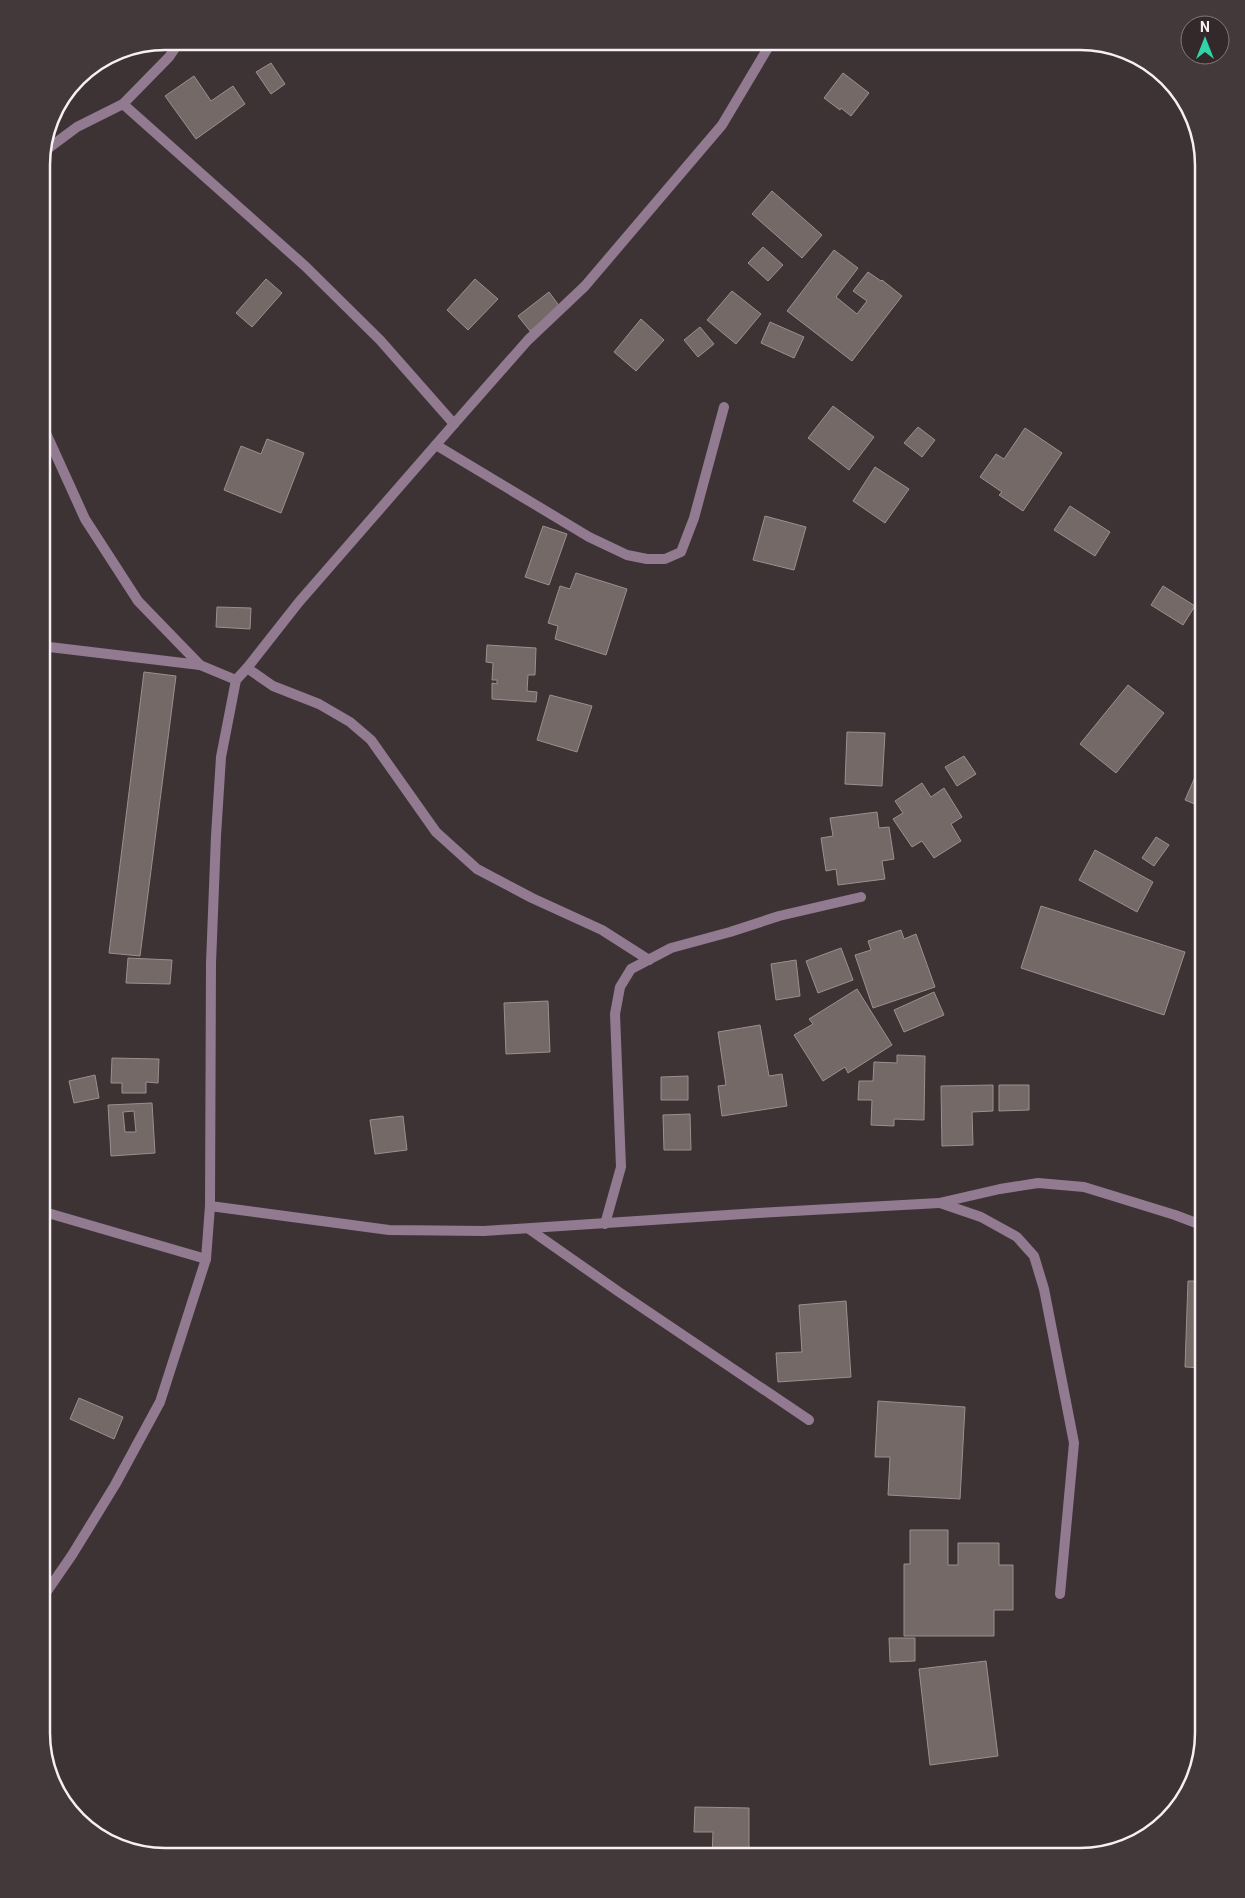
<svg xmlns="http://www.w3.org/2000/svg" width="1245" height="1898" font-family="Roboto,sans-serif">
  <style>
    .building { fill: #746966; stroke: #9c908d; fill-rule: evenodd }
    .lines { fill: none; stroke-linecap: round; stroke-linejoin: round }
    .minor { stroke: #927a91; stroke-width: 10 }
    .rim { fill: none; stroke: #f7f0f2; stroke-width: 2.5 }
  </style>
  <rect width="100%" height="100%" fill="#3d3335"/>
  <g class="building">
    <polygon points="271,63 285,84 271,94 256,72"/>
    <polygon points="843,73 869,93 851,116 841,108 840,110 824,98"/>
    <polygon points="194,76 211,101 233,86 245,104 196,139 165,96"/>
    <polygon points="772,191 822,235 802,258 752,214"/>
    <polygon points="763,247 783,265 768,281 748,263"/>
    <polygon points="834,250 858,268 836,297 857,314 867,301 853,291 868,272 881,281 882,280 902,296 852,361 787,311"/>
    <polygon points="266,279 282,293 252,327 236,313"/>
    <polygon points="475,279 498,299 468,330 447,310"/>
    <polygon points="732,291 761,314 736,344 707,320"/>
    <polygon points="549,292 560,307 530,331 518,316"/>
    <polygon points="641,319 664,340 636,371 614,352"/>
    <polygon points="770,322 804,337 794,358 761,343"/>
    <polygon points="700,327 714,344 698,357 684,340"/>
    <polygon points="833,406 874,437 849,470 808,438"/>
    <polygon points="918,427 935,440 922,457 904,443"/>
    <polygon points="1025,428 1062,453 1023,511 999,495 1002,492 980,477 996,454 1004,459"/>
    <polygon points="267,439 304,453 281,513 224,490 241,446 261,454"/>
    <polygon points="875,467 909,489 885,523 853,501"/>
    <polygon points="1070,506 1110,532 1095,556 1054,530"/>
    <polygon points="765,516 806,527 794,570 753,560"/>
    <polygon points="543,526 567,534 549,585 525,577"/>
    <polygon points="576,573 627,589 606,655 555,639 558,626 548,623 560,586 570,589"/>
    <polygon points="1163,586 1195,606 1183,625 1151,605"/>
    <polygon points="217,607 251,608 250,629 216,627"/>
    <polygon points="487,645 536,648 535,675 528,675 527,691 537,692 536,702 492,699 492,683 497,684 497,680 492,680 493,663 486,662"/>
    <polygon points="144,672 176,676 140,956 109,953"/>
    <polygon points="1128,685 1164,713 1116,773 1080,744"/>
    <polygon points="550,695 592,706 577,752 537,740"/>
    <polygon points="847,732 885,733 882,786 845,784"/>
    <polygon points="964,756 976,774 957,786 945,767"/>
    <polygon points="1195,777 1204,780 1204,808 1185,800"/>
    <polygon points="922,783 931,797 944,788 962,817 951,824 961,841 934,858 922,841 912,847 893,819 903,813 895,801"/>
    <polygon points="877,812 879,828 889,827 894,859 882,861 885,879 838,885 836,869 826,871 821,838 833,836 830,818"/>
    <polygon points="1156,837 1169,845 1154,866 1142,858"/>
    <polygon points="1095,850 1153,882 1137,912 1079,880"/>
    <polygon points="1041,906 1185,952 1164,1015 1021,968"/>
    <polygon points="901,930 904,939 916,934 935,987 873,1008 855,955 871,950 868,941"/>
    <polygon points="841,948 853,980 818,993 806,961"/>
    <polygon points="128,958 172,960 170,984 126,983"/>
    <polygon points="796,960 800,996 776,1000 771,964"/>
    <polygon points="857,989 892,1045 848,1073 845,1067 823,1081 794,1035 813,1024 809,1019"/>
    <polygon points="934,992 944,1015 904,1032 894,1010"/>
    <polygon points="548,1001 550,1052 506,1054 504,1003"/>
    <polygon points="760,1025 769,1076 782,1074 787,1106 722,1116 718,1086 726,1085 718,1032"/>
    <polygon points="897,1055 925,1056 924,1120 894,1119 894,1126 871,1125 872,1100 858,1100 859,1081 873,1081 874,1062 897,1063"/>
    <polygon points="112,1058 159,1059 158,1083 146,1082 146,1093 122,1093 122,1083 111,1083"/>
    <polygon points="95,1075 99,1098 74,1103 69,1081"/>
    <polygon points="688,1076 688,1100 661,1100 661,1077"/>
    <polygon points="993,1085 993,1111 972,1112 973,1145 942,1146 941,1086"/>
    <polygon points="999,1085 1029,1085 1029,1110 999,1111"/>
    <path d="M152,1103L155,1153L111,1156L108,1105ZM134,1111L136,1132H125L123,1112Z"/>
    <polygon points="690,1114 691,1150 664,1150 663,1115"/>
    <polygon points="403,1116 407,1150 375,1154 370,1120"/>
    <polygon points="1188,1281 1204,1281 1204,1368 1185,1367"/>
    <polygon points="846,1301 851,1377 778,1382 776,1353 802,1352 799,1305"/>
    <polygon points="79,1398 123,1417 114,1439 70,1419"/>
    <polygon points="878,1401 965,1407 960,1499 888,1495 890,1457 875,1457"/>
    <polygon points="910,1530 948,1530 948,1565 958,1565 958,1543 999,1543 999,1565 1013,1565 1013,1610 994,1610 994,1636 904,1636 904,1564 910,1564"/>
    <polygon points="889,1638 915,1638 915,1661 890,1662"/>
    <polygon points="986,1661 998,1756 930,1765 919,1669"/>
    <polygon points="695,1807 749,1808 749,1857 712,1857 713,1832 694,1832"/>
    <polygon points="243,1853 243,1857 205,1857"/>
  </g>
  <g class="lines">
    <g class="minor">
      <polyline points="123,104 305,266 380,340 454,424"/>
      <polyline points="42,153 77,127 123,104 169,57 180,41"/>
      <polyline points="41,422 85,519 138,601 200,665"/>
      <polyline points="436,445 589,537 627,555 647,559 665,559 681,552 694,518 724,407"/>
      <polyline points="41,646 200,665 236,680"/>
      <polyline points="247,668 273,686 319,704 350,722 371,740 436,832 477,869 532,898 602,930 649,960"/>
      <polyline points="940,1203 981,1217 1017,1237 1034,1256 1044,1289 1074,1443 1060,1594"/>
      <polyline points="210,1206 389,1230 484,1231 758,1213 939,1203 1000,1189 1038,1183 1084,1187 1175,1215 1204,1226"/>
      <polyline points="41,1211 206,1259"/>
      <polyline points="605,1224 621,1167 615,1014 620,987 631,969 671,948 730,932 779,916 861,897"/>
      <polyline points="529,1229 619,1292 809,1420"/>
      <polyline points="41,1600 72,1555 115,1485 160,1402 206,1259 210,1206 211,963 216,836 221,757 236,680 247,668 299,602 454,424 528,340 585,286 722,125 772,41"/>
    </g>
  </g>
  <path d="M0 0H1245V1898H0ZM165 50H1080A115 115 0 0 1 1195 165V1733A115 115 0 0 1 1080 1848H165A115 115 0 0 1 50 1733V165A115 115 0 0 1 165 50Z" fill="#43393b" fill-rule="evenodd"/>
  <path class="rim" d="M165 50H1080A115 115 0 0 1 1195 165V1733A115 115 0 0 1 1080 1848H165A115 115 0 0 1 50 1733V165A115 115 0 0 1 165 50Z"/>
  <g transform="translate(1205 40)"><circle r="24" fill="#33292b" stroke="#81797b"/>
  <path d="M0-4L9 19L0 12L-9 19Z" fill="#31d4a9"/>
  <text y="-8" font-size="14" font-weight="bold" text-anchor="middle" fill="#f7f0f2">N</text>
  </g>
</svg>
